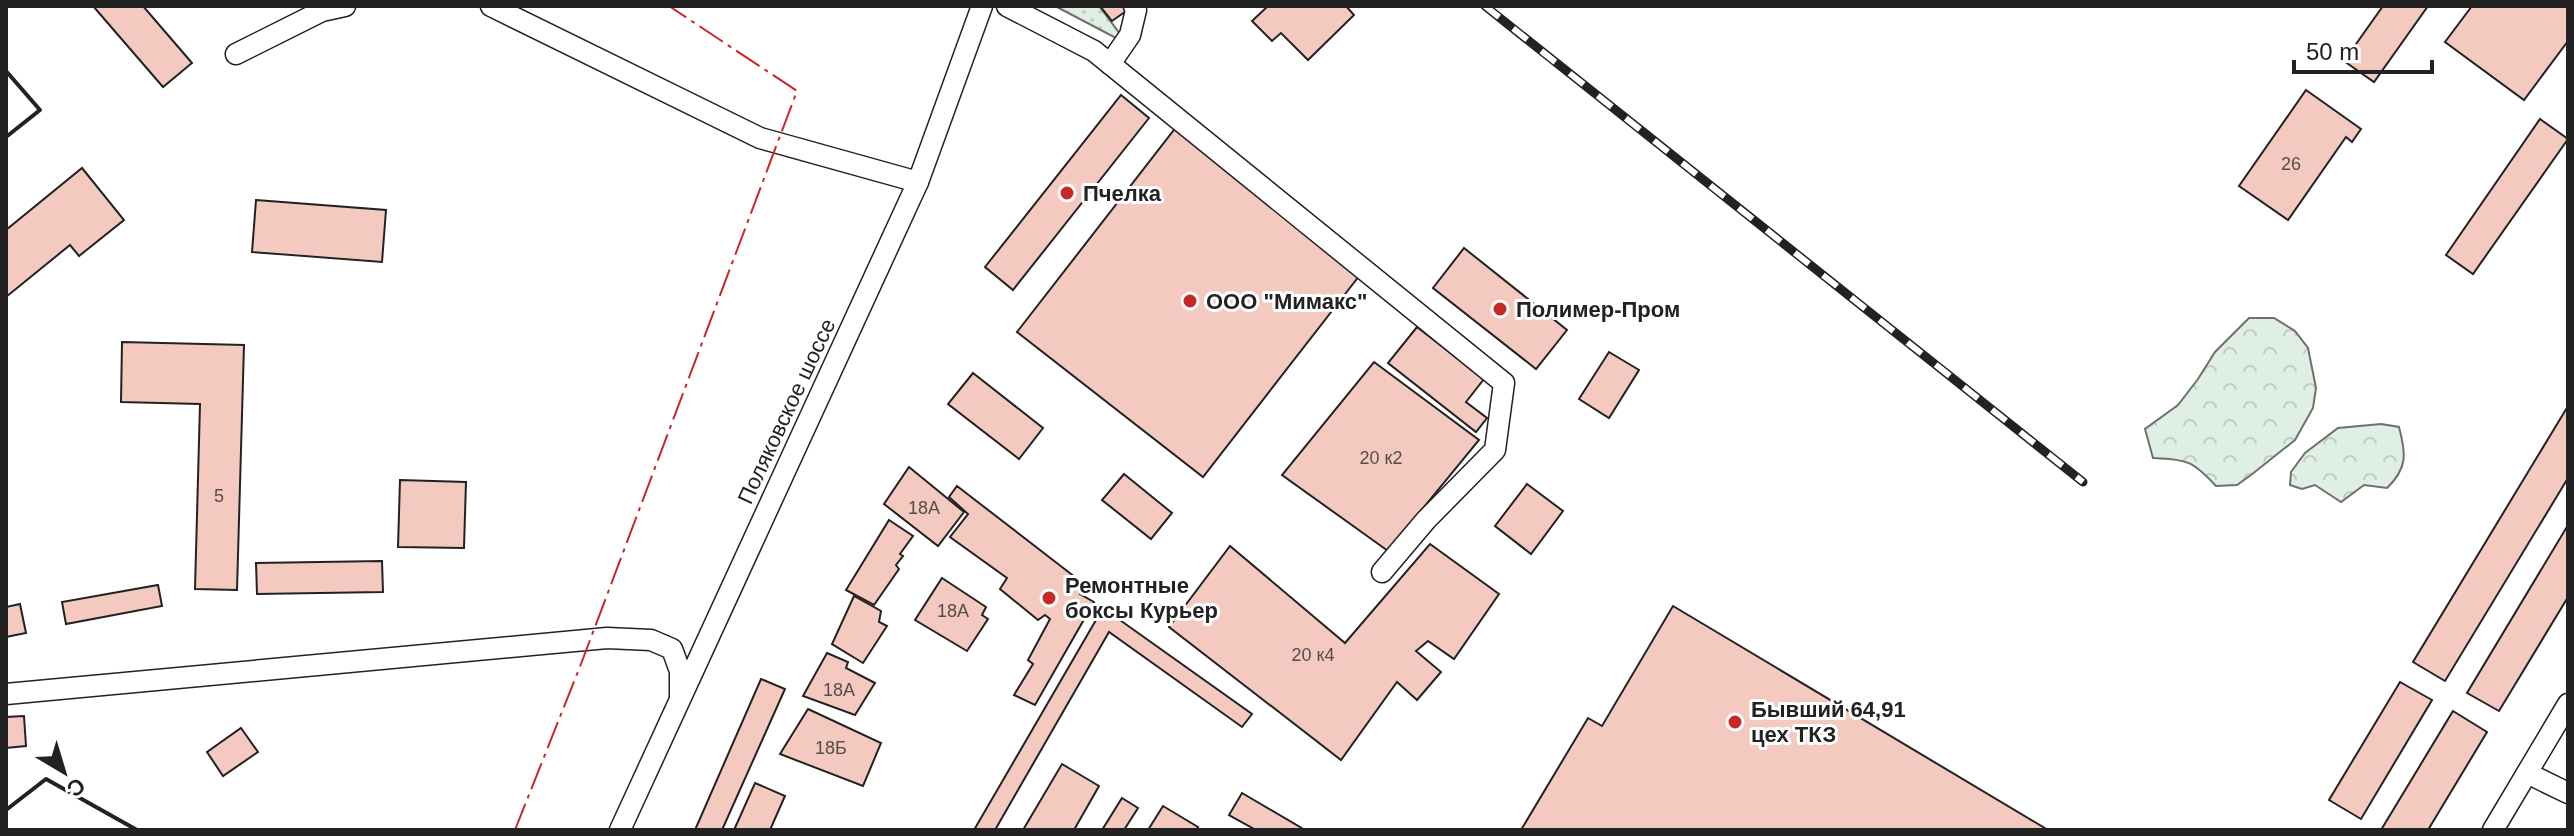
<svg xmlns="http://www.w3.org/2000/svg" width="2574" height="836" font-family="Helvetica,sans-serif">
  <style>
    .green { fill: url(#green-dots); stroke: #6f6f6f; stroke-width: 2 }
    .forest { fill: url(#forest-crowns); stroke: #6f6f6f; stroke-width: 2 }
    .building { fill: #f3c9c0; stroke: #222; stroke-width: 2 }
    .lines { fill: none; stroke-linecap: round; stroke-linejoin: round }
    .minor-casing { stroke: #222; stroke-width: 23 }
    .minor { stroke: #fff; stroke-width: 20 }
    .rail-casing { stroke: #222; stroke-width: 9 }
    .rail { stroke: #fff; stroke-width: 6; stroke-dasharray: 18; stroke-linecap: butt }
    .fence { stroke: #222; stroke-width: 2; stroke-dasharray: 10 4; stroke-linecap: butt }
    .wall { stroke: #222; stroke-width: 4 }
    .power { stroke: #c62828; stroke-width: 2; stroke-dasharray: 28 6 4 6; stroke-linecap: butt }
    .poi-dot { fill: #c62828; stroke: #fff; stroke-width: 3 }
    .labels { text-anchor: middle; stroke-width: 6; stroke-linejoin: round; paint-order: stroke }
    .number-label { font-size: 18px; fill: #564c4a }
    .poi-label { font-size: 22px; font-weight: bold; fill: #222; stroke: #fff; text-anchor: start }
    .street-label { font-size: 22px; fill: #222; stroke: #fff }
  </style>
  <defs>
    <pattern id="green-dots" width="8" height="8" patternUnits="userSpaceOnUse" patternTransform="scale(2)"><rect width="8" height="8" fill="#e0efe3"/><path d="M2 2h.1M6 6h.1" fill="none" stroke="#c0cdc2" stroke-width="1.8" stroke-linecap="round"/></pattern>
    <pattern id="forest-crowns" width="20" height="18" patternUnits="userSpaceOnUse" patternTransform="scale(2)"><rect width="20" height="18" fill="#e0efe3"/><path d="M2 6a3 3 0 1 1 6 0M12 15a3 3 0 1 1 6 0" fill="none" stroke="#c0cdc2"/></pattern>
  </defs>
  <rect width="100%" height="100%" fill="#fff"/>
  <polygon class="green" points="1055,6 1099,6 1120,34 1116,38"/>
  <g class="forest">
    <path d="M2249,318H2274L2295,331L2308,348L2316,388L2313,408L2295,440L2251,475L2237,485L2216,486C2192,460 2188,460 2153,458L2145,429L2178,405L2198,379L2215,352Z"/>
    <path d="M2381,424L2399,427C2406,453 2408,468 2387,488L2364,485L2341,502L2315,485L2302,489L2290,485L2291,472L2305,453L2338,428Z"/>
  </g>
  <g class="building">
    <polygon points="93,6 143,6 192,63 163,87"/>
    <polygon points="1100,6 1127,6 1129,9 1112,21"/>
    <polygon points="1268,6 1346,6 1354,15 1308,60 1281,33 1272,41 1252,21"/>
    <polygon points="2383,6 2428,6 2374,82 2344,61"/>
    <polygon points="2472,6 2568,6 2568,41 2524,100 2445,42"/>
    <polygon points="2306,90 2361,129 2352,142 2346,137 2288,220 2239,186"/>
    <polygon points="1121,95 1149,118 1013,290 985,267"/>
    <polygon points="2540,119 2568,139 2473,274 2446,255"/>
    <polygon points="1177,126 1363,271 1203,477 1017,332"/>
    <polygon points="82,168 124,220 79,256 70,245 6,297 6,230"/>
    <polygon points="256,200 386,210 382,262 252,252"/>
    <polygon points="1464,248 1567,330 1536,369 1433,288"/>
    <polygon points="1417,327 1484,379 1466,402 1487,418 1476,432 1388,363"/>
    <polygon points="122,342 244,345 237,590 195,589 200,404 121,402"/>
    <polygon points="1609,352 1639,370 1609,418 1579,399"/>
    <polygon points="1374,362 1479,440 1388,551 1282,475"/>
    <polygon points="973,373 1043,428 1019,459 948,404"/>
    <polygon points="2568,406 2568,478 2445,681 2413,662"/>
    <polygon points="909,467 964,512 938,546 884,504"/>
    <polygon points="1124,474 1172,513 1151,539 1102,500"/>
    <polygon points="400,480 466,482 464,548 398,547"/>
    <polygon points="1527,484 1563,511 1531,554 1495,526"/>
    <polygon points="957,486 1084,584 1080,594 1094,602 1035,705 1014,695 1033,664 1028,660 1050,619 1045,615 1038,620 1000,589 1007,578 950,537 968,514 949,497"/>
    <polygon points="889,520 913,536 900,554 903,556 896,565 899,569 874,605 846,590"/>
    <polygon points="2568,525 2568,597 2499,711 2467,693"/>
    <polygon points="1430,544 1499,594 1454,659 1428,641 1416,651 1441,672 1417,700 1397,682 1341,760 1169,627 1230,546 1345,643"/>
    <polygon points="382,561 383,592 257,594 256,563"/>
    <polygon points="942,578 986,607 982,615 988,619 967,651 915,620"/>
    <polygon points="158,585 162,606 66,624 62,602"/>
    <polygon points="854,596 881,611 879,622 887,626 863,663 832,644"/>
    <polygon points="20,604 26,633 6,637 6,607"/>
    <polygon points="1673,606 2048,830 1521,830 1588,718 1602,726"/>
    <polygon points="1103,608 1252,714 1242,727 1109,632 995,830 974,830"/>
    <polygon points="827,653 848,662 846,668 875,683 855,715 803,696"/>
    <polygon points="761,679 785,689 722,830 695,830"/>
    <polygon points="2400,682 2432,700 2361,819 2329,800"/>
    <polygon points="808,709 881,743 863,786 780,754"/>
    <polygon points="2453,711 2487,732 2428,830 2381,830"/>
    <polygon points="24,716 26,746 6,748 6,717"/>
    <polygon points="241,728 258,752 223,776 207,752"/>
    <polygon points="1062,764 1099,786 1074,830 1023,830"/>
    <polygon points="755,783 785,796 770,830 734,830"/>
    <polygon points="1242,793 1305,830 1256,830 1229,815"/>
    <polygon points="1122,798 1138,808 1124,830 1102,830"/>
    <polygon points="1163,806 1198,827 1196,830 1148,830"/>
  </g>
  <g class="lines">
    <defs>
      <g id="minor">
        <polyline points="491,6 760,138 918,182"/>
        <polyline points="1007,6 1094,51 1504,383 1495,450 1426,520 1382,572"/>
        <polyline points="236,54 322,11 345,6"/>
        <polyline points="1110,64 1130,35 1136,10 1134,6"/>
        <polyline points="6,694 607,638 651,640 672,649 680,671 680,695"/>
        <polyline points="2527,773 2568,793"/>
        <polyline points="620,830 918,182 982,6"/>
        <polyline points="2493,830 2568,704"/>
      </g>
    </defs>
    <use href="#minor" class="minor-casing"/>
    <use href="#minor" class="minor"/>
    <defs>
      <polyline id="rail" points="1485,6 2083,482"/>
    </defs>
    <use href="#rail" class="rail-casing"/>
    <use href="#rail" class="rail"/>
    <polyline class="fence" points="6,810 46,779 137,830"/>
    <g class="wall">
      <polyline points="6,71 40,110 6,137"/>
      <polyline points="6,810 46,779 137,830"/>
    </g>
    <polyline class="power" points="515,830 581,664 797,91 669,6"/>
  </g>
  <g class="poi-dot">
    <circle cx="1067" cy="193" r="8"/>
    <circle cx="1190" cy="301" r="8"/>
    <circle cx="1500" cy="309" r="8"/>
    <circle cx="1049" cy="598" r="8"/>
    <circle cx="1735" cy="722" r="8"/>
  </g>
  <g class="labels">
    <g class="number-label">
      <text x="2291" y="170">26</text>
      <text x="1381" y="464">20 к2</text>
      <text x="219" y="502">5</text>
      <text x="924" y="514">18А</text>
      <text x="953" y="617">18А</text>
      <text x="1313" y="661">20 к4</text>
      <text x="839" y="696">18А</text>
      <text x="831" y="754">18Б</text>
    </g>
    <g class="poi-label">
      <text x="1083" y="201">Пчелка</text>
      <text x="1206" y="309">ООО "Мимакс"</text>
      <text x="1516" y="317">Полимер-Пром</text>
      <text x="1065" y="593">Ремонтные<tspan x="1065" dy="25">боксы Курьер</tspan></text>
      <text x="1751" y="717">Бывший 64,91<tspan x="1751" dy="25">цех ТКЗ</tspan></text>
    </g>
    <g class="street-label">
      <text transform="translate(786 411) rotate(-65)" y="8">Поляковское шоссе</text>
    </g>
  </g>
  <rect width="2574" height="836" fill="none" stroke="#222222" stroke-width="16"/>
  <g transform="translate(64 772) rotate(142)" stroke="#ffffff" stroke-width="6" paint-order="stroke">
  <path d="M0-6L14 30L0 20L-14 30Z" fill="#222222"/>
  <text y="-12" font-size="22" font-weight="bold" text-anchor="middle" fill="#222222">С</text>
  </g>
  <path d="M2294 60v12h138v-12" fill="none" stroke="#222222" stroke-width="4"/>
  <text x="2306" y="60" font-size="24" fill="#222222" stroke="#ffffff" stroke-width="6" paint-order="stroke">50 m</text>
</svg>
